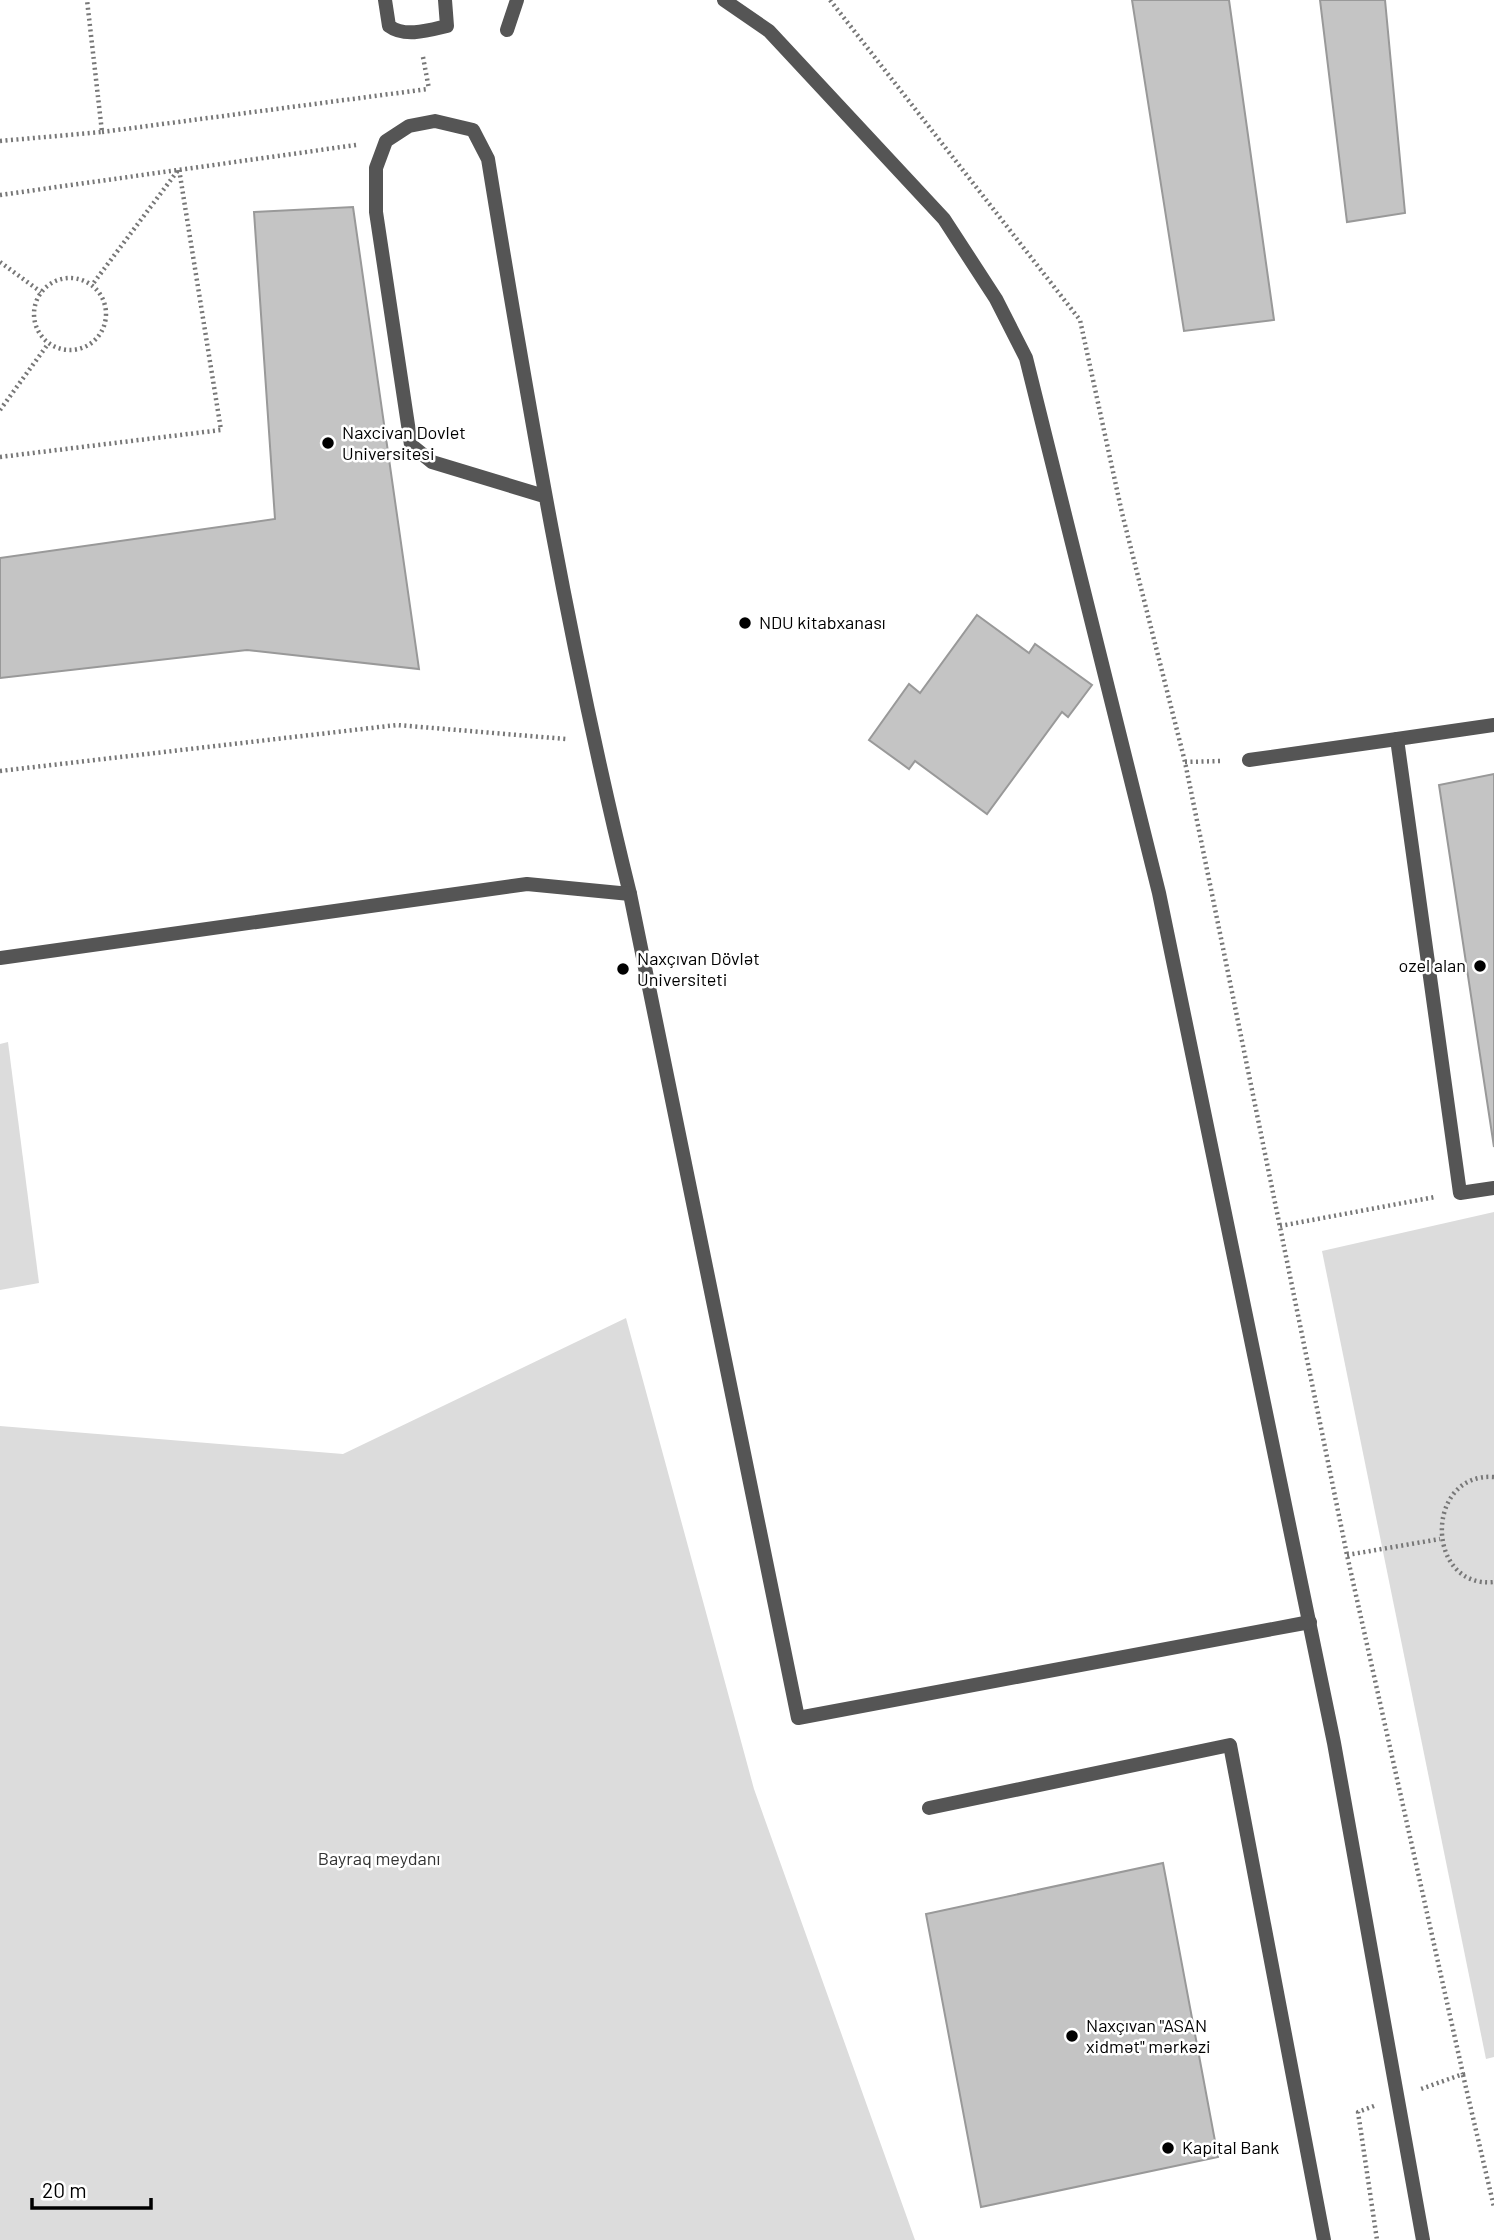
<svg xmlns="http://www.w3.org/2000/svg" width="1494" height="2240" font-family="Barlow,sans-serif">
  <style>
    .green { fill: #dcdcdc }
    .building { fill: #c4c4c4; stroke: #999; stroke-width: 2 }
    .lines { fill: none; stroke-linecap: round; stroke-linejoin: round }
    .path { stroke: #777; stroke-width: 4.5; stroke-dasharray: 2 3.5; stroke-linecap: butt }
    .lane { stroke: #555; stroke-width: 14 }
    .street { stroke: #555; stroke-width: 14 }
    .poi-dot { fill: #000; stroke: #fff; stroke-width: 2.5 }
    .labels { text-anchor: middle; stroke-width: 5; stroke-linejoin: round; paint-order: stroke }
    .poi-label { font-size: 18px; fill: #000; stroke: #fff; text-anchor: start }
    .park-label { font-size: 18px; fill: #333; stroke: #fff }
  </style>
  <rect width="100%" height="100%" fill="#fff"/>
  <g class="green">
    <polygon points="8,1042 39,1283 0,1290 0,1044"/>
    <polygon points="1494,1212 1494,2057 1486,2059 1322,1251"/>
    <polygon points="626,1318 754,1789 915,2240 0,2240 0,1426 343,1454"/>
  </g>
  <g class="building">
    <polygon points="1132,0 1229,0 1274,320 1184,331"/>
    <polygon points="1320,0 1385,0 1405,213 1347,222"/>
    <polygon points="353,207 419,669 247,650 0,678 0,558 275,519 254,212"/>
    <polygon points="977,615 1029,653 1035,644 1092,685 1068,717 1062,712 987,814 915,761 909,769 869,740 909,684 920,693"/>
    <polygon points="1494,774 1494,1147 1439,785"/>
    <polygon points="1163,1863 1218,2157 981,2207 926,1914"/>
  </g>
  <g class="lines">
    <g class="path">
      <polyline points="830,0 1080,320 1122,513 1185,762 1347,1555 1463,2074 1421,2089"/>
      <polyline points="423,57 429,89"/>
      <polyline points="102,132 428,89"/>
      <polyline points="0,141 102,132 87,0"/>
      <polyline points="0,195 356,145"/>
      <polyline points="0,262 41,292"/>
      <circle cx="70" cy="314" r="36"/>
      <polyline points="0,410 48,344"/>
      <polyline points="0,457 221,430 179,169 92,285"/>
      <polyline points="1185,762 1222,761"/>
      <polyline points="0,771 397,725 566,739"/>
      <polyline points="1280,1226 1435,1197"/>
      <path d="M1494,1477C1424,1472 1425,1589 1494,1582"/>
      <polyline points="1347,1555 1440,1539"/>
      <polyline points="1463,2075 1494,2207"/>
      <polyline points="1374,2106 1358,2112 1377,2240"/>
    </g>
    <g class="lane">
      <path d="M385,0L389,26C405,38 430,30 447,26L445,0"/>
      <polyline points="507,30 517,0"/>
      <path d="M544,496L432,462L411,445L376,212V168L386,141L409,126L435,121L473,130L488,159C528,405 570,651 630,894"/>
      <polyline points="1494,725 1397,739 1460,1193 1494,1188"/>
      <polyline points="1249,760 1397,739"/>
      <polyline points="929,1808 1230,1745 1324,2240"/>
    </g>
    <g class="street">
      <polyline points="724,0 769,31 944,219 996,299 1026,358 1159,893 1334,1743 1423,2240"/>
      <polyline points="0,958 527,884 630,894 798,1718 1310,1622"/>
    </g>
  </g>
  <g class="poi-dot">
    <circle cx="328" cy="443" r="7"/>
    <circle cx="745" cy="623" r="7"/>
    <circle cx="1480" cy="966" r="7"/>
    <circle cx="623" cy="969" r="7"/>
    <circle cx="1072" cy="2036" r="7"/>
    <circle cx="1168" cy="2148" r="7"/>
  </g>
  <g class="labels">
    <g class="poi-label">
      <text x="342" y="439">Naxcivan Dovlet<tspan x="342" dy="21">Universitesi</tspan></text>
      <text x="759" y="629">NDU kitabxanası</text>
      <text x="637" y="965">Naxçıvan Dövlət<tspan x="637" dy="21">Universiteti</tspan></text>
      <text x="1466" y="972" text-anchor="end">ozel alan</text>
      <text x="1086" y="2032">Naxçıvan "ASAN<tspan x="1086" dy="21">xidmət" mərkəzi</tspan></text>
      <text x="1182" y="2154">Kapital Bank</text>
    </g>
    <g class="park-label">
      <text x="379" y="1865">Bayraq meydanı</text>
    </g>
  </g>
  <path d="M32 2198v10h119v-10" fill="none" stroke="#000000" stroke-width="3.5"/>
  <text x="42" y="2198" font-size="21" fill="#000000" stroke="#ffffff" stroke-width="5" paint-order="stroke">20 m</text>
</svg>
